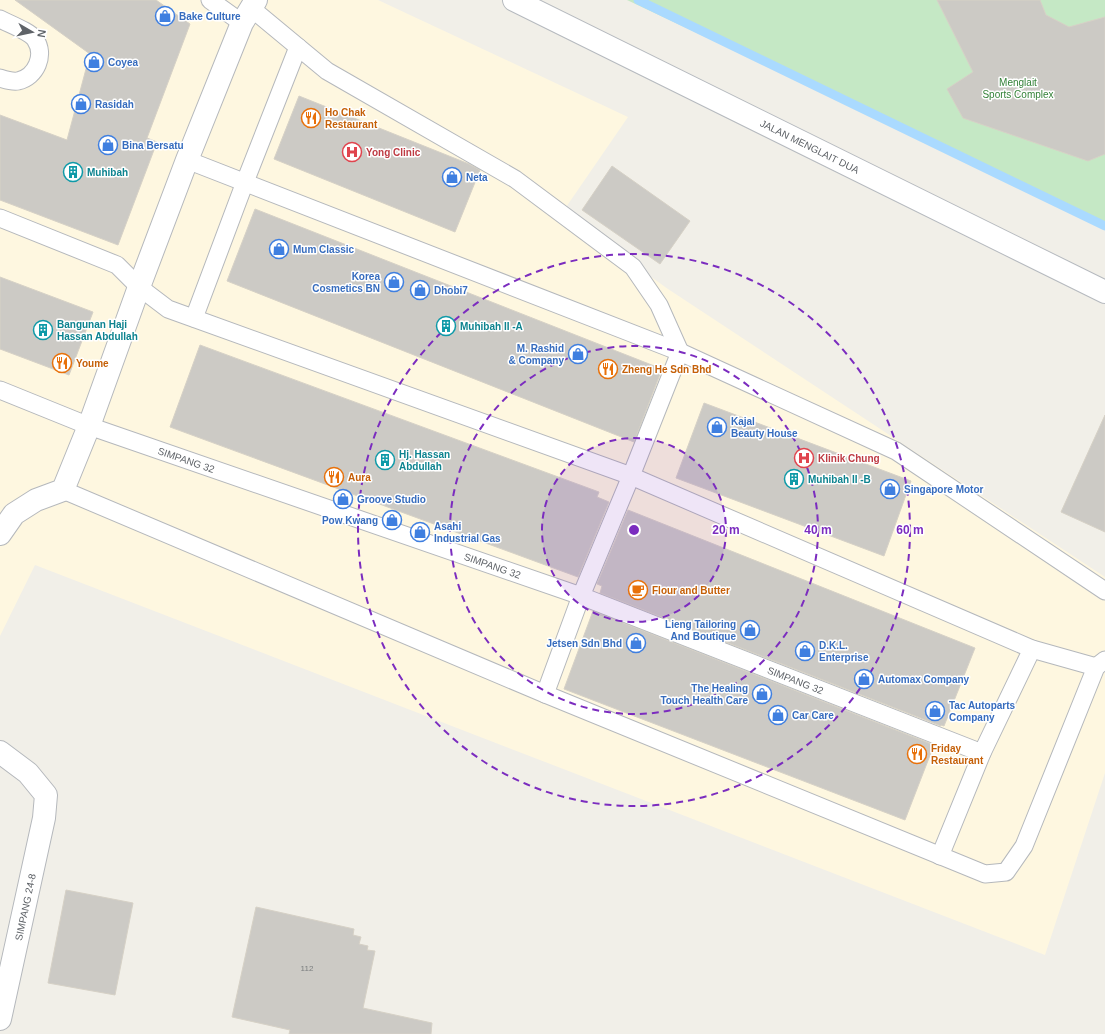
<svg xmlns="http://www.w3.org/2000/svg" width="1105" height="1034" font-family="Arial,sans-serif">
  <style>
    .commercial { fill: #fef7e0 }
    .green { fill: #c5e8c5 }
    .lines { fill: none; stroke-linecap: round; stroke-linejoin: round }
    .stream { stroke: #aadaff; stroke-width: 9 }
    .building { fill: #cccac5; stroke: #d6d1c6 }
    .lane-casing { stroke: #b5b8bc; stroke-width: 19 }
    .street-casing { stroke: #b5b8bc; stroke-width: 24 }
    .secondary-casing { stroke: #b6babf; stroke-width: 24 }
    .lane { stroke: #fff; stroke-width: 17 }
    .street { stroke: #fff; stroke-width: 22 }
    .secondary { stroke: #fff; stroke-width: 22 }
    .ring { fill: none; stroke: #7b2cbf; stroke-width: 2; stroke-dasharray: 7 5 }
    .labels { text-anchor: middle; stroke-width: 3; stroke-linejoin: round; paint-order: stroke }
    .number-label { font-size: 8px; fill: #7a7d7f }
    .shop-label { font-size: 10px; font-weight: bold; fill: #366cbe; stroke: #fff; text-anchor: start }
    .park-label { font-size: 10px; fill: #348238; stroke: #fff }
    .food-label { font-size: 10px; font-weight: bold; fill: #c56008; stroke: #fff; text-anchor: start }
    .street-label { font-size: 10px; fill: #5f6368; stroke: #fff }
    .health-label { font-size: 10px; font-weight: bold; fill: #be3a42; stroke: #fff; text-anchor: start }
    .culture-label { font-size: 10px; font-weight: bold; fill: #0d838f; stroke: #fff; text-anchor: start }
    .centre { fill: #7b2cbf; stroke: #fff; stroke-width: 2 }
    .ring-label { font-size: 12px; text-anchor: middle; font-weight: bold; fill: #7b2cbf; stroke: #fff; stroke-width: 3; stroke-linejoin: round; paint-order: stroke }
  </style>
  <rect width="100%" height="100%" fill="#f1efe8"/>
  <polygon class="commercial" points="0,0 378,0 628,117 562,213 668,289 1105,577 1105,773 1045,955 35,565 0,636"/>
  <polygon class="green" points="627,0 1105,0 1105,225"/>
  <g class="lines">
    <polyline class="stream" points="638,0 1105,226"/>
  </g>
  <g class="building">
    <polygon points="15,0 156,0 190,24 147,138 157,142 118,245 0,200 0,115 67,140 90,54"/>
    <polygon points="937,0 1040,0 1046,15 1069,27 1105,17 1105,154 1088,161 963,118 947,89 973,72"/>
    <polygon points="299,96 469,164 480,170 455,232 274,159"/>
    <polygon points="612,166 690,221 660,264 582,210"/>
    <polygon points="255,209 662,369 634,442 227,281"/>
    <polygon points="0,277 93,312 69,375 0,349"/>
    <polygon points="200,345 599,492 597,497 609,502 578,577 170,427"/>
    <polygon points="704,403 911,481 884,556 676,478"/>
    <polygon points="1105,415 1105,532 1061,512"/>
    <polygon points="628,510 975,648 944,726 941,725 941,726 600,593 602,586 597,584"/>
    <polygon points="593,611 934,745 905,820 564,689"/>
    <polygon points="66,890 133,903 115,995 48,983"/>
    <polygon points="256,907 354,929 353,935 361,937 359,944 368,946 367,950 375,951 363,1008 432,1023 431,1034 289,1034 290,1030 232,1017"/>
  </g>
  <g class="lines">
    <defs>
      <g id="lane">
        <polyline points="210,0 242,23"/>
        <polyline points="251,8 327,71 515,179 633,267 659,305 680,352 631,476 581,596 545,694"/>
        <path d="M0,19C9,24 29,31 35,39C46,55 36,77 18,81C12,82 6,80 0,78"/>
        <polyline points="187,160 680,352 896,451 1105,591"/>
        <polyline points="0,218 117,265 139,287 168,309 631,476 1032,649 1096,667"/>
        <polyline points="194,318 245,182 298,47"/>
        <path id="s1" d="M0,390L89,426L581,596L982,753"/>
        <polyline points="63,490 545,694 985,874 1006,872 1024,846 1096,667 1105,660"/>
        <polyline points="940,856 982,753 1032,649"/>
      </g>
      <g id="street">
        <polyline points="0,534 14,514 36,500 63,490 89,426 139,287 187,160 242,23 256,0"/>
        <polyline points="0,752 28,773 46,795 44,818 0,1019"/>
      </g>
      <g id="secondary">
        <path id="s2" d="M514,0L1105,292"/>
      </g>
    </defs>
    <use href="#lane" class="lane-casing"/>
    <use href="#street" class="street-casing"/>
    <use href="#secondary" class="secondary-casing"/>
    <use href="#lane" class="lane"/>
    <use href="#street" class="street"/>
    <use href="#secondary" class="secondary"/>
  </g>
  <circle cx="634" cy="530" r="92" fill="#7b2cbf" fill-opacity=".12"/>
  <g class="ring">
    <circle cx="634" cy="530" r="92"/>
    <circle cx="634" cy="530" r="184"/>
    <circle cx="634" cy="530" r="276"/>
  </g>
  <defs>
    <symbol id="shop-ring" viewBox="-11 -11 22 22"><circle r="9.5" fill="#fff" stroke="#3f7fe0" stroke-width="1.5"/><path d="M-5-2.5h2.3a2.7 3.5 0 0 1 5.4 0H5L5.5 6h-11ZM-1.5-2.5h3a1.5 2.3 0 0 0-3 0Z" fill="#3f7fe0"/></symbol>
    <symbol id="restaurant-ring" viewBox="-11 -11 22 22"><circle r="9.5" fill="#fff" stroke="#e8710a" stroke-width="1.5"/><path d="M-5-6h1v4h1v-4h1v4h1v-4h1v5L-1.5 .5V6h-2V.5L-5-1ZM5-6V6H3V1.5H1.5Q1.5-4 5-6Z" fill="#e8710a"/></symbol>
    <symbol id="hospital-ring" viewBox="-11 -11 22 22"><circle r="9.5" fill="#fff" stroke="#e0444e" stroke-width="1.5"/><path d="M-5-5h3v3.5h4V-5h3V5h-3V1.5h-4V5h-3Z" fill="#e0444e"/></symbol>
    <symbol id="building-ring" viewBox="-11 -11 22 22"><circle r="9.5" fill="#fff" stroke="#0f9aa8" stroke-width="1.5"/><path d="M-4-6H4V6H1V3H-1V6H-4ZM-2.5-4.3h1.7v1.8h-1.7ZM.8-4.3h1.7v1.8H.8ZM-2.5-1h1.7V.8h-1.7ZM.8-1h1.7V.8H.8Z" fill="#0f9aa8"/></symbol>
    <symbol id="cafe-ring" viewBox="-11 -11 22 22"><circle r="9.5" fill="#fff" stroke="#e8710a" stroke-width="1.5"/><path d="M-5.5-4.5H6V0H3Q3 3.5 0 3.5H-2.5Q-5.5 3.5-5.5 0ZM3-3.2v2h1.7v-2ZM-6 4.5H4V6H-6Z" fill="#e8710a"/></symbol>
  </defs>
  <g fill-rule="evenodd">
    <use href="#shop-ring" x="154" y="5" width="22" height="22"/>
    <use href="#shop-ring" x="83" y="51" width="22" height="22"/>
    <use href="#shop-ring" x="70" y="93" width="22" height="22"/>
    <use href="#restaurant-ring" x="300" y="107" width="22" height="22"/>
    <use href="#shop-ring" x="97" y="134" width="22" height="22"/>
    <use href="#hospital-ring" x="341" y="141" width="22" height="22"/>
    <use href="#building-ring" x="62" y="161" width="22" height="22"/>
    <use href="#shop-ring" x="441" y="166" width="22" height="22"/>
    <use href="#shop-ring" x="268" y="238" width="22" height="22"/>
    <use href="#shop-ring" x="383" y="271" width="22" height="22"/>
    <use href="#shop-ring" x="409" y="279" width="22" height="22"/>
    <use href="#building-ring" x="435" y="315" width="22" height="22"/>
    <use href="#building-ring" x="32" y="319" width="22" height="22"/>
    <use href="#shop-ring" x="567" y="343" width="22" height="22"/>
    <use href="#restaurant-ring" x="51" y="352" width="22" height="22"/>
    <use href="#restaurant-ring" x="597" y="358" width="22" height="22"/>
    <use href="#shop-ring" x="706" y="416" width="22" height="22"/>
    <use href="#hospital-ring" x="793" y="447" width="22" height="22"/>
    <use href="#building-ring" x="374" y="449" width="22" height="22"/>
    <use href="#restaurant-ring" x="323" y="466" width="22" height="22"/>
    <use href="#building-ring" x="783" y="468" width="22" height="22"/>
    <use href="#shop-ring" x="879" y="478" width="22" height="22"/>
    <use href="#shop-ring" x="332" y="488" width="22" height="22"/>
    <use href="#shop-ring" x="381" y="509" width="22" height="22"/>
    <use href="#shop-ring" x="409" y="521" width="22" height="22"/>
    <use href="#cafe-ring" x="627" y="579" width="22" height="22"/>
    <use href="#shop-ring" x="739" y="619" width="22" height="22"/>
    <use href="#shop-ring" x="625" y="632" width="22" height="22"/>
    <use href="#shop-ring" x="794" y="640" width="22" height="22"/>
    <use href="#shop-ring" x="853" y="668" width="22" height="22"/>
    <use href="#shop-ring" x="751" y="683" width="22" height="22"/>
    <use href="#shop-ring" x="924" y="700" width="22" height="22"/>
    <use href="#shop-ring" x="767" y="704" width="22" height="22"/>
    <use href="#restaurant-ring" x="906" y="743" width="22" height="22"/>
  </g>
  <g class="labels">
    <g class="number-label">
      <text x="307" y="971">112</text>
    </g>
    <g class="shop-label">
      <text x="179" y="20">Bake Culture</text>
      <text x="108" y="66">Coyea</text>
      <text x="95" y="108">Rasidah</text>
      <text x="122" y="149">Bina Bersatu</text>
      <text x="466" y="181">Neta</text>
      <text x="293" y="253">Mum Classic</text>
      <text x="380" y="280" text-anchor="end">Korea<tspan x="380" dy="12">Cosmetics BN</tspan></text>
      <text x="434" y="294">Dhobi7</text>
      <text x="564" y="352" text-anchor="end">M. Rashid<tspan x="564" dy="12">&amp; Company</tspan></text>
      <text x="731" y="425">Kajal<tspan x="731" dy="12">Beauty House</tspan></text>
      <text x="904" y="493">Singapore Motor</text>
      <text x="357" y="503">Groove Studio</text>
      <text x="378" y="524" text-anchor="end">Pow Kwang</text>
      <text x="434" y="530">Asahi<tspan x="434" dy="12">Industrial Gas</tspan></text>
      <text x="736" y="628" text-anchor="end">Lieng Tailoring<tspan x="736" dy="12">And Boutique</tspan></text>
      <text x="622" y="647" text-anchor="end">Jetsen Sdn Bhd</text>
      <text x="819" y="649">D.K.L.<tspan x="819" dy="12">Enterprise</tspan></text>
      <text x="878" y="683">Automax Company</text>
      <text x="748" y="692" text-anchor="end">The Healing<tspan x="748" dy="12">Touch Health Care</tspan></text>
      <text x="949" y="709">Tac Autoparts<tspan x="949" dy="12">Company</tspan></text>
      <text x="792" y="719">Car Care</text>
    </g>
    <g class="park-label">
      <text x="1018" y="86">Menglait<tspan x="1018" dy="12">Sports Complex</tspan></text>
    </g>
    <g class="food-label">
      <text x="325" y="116">Ho Chak<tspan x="325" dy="12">Restaurant</tspan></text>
      <text x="76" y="367">Youme</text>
      <text x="622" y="373">Zheng He Sdn Bhd</text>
      <text x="348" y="481">Aura</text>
      <text x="652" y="594">Flour and Butter</text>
      <text x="931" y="752">Friday<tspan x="931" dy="12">Restaurant</tspan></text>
    </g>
    <g class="street-label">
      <text dy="4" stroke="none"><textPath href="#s2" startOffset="330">JALAN MENGLAIT DUA</textPath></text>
      <text dy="4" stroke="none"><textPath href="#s1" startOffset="199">SIMPANG 32</textPath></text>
      <text dy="4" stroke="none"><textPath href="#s1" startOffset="523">SIMPANG 32</textPath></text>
      <text dy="4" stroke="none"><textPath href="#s1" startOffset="847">SIMPANG 32</textPath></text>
      <text transform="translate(25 907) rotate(-78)" y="4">SIMPANG 24-8</text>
    </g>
    <g class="health-label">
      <text x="366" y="156">Yong Clinic</text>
      <text x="818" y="462">Klinik Chung</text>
    </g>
    <g class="culture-label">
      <text x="87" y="176">Muhibah</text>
      <text x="57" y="328">Bangunan Haji<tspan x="57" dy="12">Hassan Abdullah</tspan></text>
      <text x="460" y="330">Muhibah II -A</text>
      <text x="399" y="458">Hj. Hassan<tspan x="399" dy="12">Abdullah</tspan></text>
      <text x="808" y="483">Muhibah II -B</text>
    </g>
  </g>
  <circle cx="634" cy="530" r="6" class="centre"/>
  <g class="ring-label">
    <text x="726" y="534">20 m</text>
    <text x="818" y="534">40 m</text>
    <text x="910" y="534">60 m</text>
  </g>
  <g transform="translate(32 32) rotate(99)" stroke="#ffffff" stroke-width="3" paint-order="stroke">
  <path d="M0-3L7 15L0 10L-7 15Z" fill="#5f6368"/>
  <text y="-6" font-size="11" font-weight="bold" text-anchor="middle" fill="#5f6368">N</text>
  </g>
</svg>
